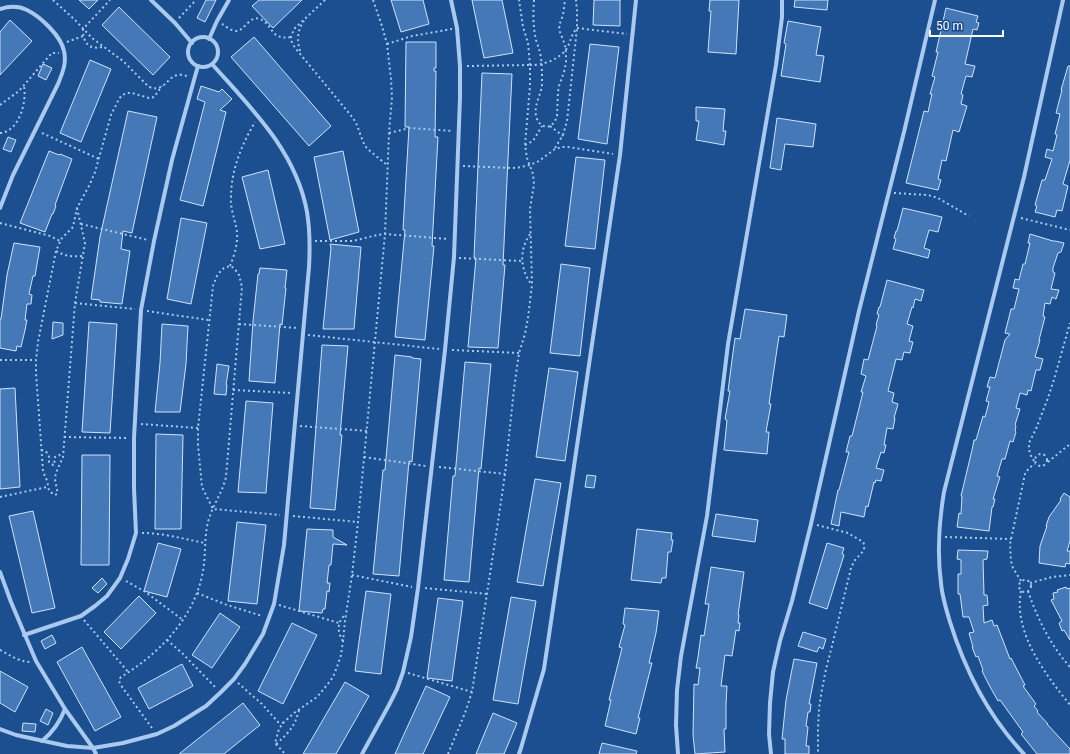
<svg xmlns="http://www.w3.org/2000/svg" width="1070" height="754" font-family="Roboto,sans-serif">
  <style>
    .building { fill: #4478b7; stroke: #cfe3fa }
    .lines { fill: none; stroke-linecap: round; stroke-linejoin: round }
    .path { stroke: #a9c9ee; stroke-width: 2; stroke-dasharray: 2 3; stroke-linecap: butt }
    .minor { stroke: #a9c9ee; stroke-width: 4 }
    .path-bridge { stroke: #a9c9ee; stroke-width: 2; stroke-dasharray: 2 3; stroke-linecap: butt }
  </style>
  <rect width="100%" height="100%" fill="#1b4f8f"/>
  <g class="building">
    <polygon points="79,0 98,0 89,9"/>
    <polygon points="206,0 216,0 205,22 197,18"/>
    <polygon points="259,0 302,0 273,28 252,6"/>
    <polygon points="391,0 423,0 429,24 401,32"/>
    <polygon points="472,0 502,0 513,53 484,58"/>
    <polygon points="594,0 620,0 620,26 593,25"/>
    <polygon points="710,0 739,0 736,54 708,52 711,11 709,11"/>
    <polygon points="795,0 828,0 827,10 794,7"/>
    <polygon points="119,7 170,57 153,75 102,25"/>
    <polygon points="946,8 978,16 976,22 979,23 977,30 973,29 965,64 975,66 972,77 966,76 961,94 963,95 961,104 967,106 959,132 953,130 946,161 942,160 938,179 941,180 938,190 906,183 924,111 928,112 932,94 930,94 935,77 932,76 938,52 936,52"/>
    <polygon points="10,20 32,41 0,75 0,32"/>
    <polygon points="788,21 821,27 816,55 824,56 820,82 781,76 786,44 784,43"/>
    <polygon points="254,37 331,126 309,146 231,57"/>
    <polygon points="406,42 436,42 436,68 434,68 434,71 436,71 435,137 438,137 432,246 434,246 425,340 395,337 405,230 403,230 409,127 405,127"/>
    <polygon points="590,44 619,47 607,144 578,139"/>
    <polygon points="90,60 111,69 81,142 60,133"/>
    <polygon points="43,64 52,68 46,80 38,76"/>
    <polygon points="1068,66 1070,66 1070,160 1063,184 1068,186 1062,211 1057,210 1055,217 1035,212 1037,206 1035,205 1042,180 1045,180 1052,159 1045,157 1047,149 1053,151 1057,135 1055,134 1060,114 1056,113 1062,90 1061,90"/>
    <polygon points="482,73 512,74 503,265 505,265 498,348 468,347 476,258 474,258"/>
    <polygon points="201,86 219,92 222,89 232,99 220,110 226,112 203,206 180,200 205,102 197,99"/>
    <polygon points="696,107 725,109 723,131 726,131 724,145 696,140 699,121 696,121"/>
    <polygon points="128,111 157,117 132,233 123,231 121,249 130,251 122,304 100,302 100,300 91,299 100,237"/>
    <polygon points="777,118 816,124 813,147 785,144 781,170 770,168"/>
    <polygon points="8,137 16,140 11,152 3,149"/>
    <polygon points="49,151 59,155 60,154 72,159 55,205 56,206 53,214 52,214 45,232 20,223"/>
    <polygon points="343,151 359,232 330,240 314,157"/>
    <polygon points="576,157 605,160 595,249 565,246"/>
    <polygon points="268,170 285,244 260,249 242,177"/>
    <polygon points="903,208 942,217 938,232 929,230 924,248 930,250 928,258 893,249 896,239 894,238 896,231 897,231"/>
    <polygon points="181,218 207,223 191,304 167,299"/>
    <polygon points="1030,234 1053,241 1055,241 1064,243 1061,252 1058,253 1053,268 1053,272 1055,273 1051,289 1059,290 1056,299 1052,297 1050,304 1045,303 1043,316 1045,317 1039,340 1040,340 1035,357 1043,359 1040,370 1036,370 1031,391 1028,390 1027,395 1020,393 1016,408 1020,409 1015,425 1016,426 1015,431 1016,432 1013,442 1010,441 1005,459 1002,459 997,476 1000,477 993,499 995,499 993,507 992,507 989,531 957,527 959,513 961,514 962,496 961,496 972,450 974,440 976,440 983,416 985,417 989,402 986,401 990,387 987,387 990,377 995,378 1005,340 1010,334 1005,333 1011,309 1014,309 1019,289 1013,288 1015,279 1019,280 1023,264 1025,264 1030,243 1028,243"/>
    <polygon points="14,243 40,247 35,276 33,276 29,294 32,295 31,304 27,304 25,320 27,320 25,330 21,347 17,346 16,351 0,348 0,319 1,319 7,275"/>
    <polygon points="330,244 361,247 354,329 323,329 331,248"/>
    <polygon points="561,264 590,268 580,356 550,353"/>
    <polygon points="260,268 287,270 285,288 286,288 282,325 280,324 275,383 249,381 253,321 258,274 259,274"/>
    <polygon points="887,280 924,290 921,301 915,299 913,308 912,307 907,324 913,326 909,341 913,342 910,353 904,352 902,360 896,359 888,391 894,393 892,402 898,404 894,418 895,418 893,429 887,428 884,445 886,445 884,453 881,452 876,468 884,470 881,481 876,480 875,483 874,482 868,507 866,506 864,517 841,512 839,526 831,524 838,490 839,490 849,452 846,452 850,436 852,436 863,392 861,392 866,376 861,374 864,359 868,360 877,326 876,325 879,315 877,314 879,307 880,307"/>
    <polygon points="745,309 787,315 784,337 779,336 773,376 769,404 771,404 766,432 769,432 767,454 724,450 727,420 725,419 730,391 728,391 732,360 735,338 740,339"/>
    <polygon points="53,322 63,323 63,335 52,339"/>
    <polygon points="89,322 117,324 110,433 82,432"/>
    <polygon points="162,324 188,326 186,364 180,412 155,412 160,363"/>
    <polygon points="322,345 348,346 340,435 342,435 335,510 310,508"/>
    <polygon points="395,355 412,357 412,358 421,359 412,462 409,461 399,576 373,574 383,470 385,470"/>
    <polygon points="465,362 491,364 481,469 479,468 469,582 444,580 453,476 455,476"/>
    <polygon points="217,364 229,366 226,385 227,385 226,395 214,394"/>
    <polygon points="549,368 578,372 565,461 536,457"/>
    <polygon points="15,388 20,487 0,489 0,389"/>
    <polygon points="246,401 273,403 266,493 238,492"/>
    <polygon points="156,434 183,435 181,529 155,529"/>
    <polygon points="82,455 110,455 109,565 81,565"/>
    <polygon points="587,475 596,476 594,488 585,487"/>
    <polygon points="535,479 561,483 543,586 517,582"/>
    <polygon points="1064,493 1070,497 1070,541 1067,551 1070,551 1070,564 1066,563 1065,567 1039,563 1040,546 1047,526 1046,526 1049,517 1061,500 1060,499"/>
    <polygon points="33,511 55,608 32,613 9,516"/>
    <polygon points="716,514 758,520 755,542 712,536"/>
    <polygon points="237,522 266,525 257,604 228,601"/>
    <polygon points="307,529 333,530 333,537 347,545 333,544 331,565 329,565 327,583 330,583 329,592 327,591 325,609 323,609 322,613 299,611"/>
    <polygon points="637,529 672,533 671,540 673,540 671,552 668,552 666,578 662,578 661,583 631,580"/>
    <polygon points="158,543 181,549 167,597 144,591"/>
    <polygon points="827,543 844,548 842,554 844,555 827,609 809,603"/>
    <polygon points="958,550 988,551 987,559 983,560 984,595 987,595 988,605 983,606 984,623 992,620 994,626 997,625 1010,659 1011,658 1025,685 1023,686 1036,704 1034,706 1038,711 1037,712 1048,724 1047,724 1070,749 1070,754 1037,754 1021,734 1023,732 1000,700 998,701 989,685 982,671 983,670 978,656 976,657 972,647 973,647 969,633 974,632 969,617 963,617 960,594 958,594 958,574 961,574 961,560 957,559"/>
    <polygon points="711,567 744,572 738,615 739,615 738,623 740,623 739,631 736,630 732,656 725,655 721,686 727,686 726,704 726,729 724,729 725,752 695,754 693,735 694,684 698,685 700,668 696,668 698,657 701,635 704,636 709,604 705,604"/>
    <polygon points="102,578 107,584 98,593 92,588"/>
    <polygon points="1066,587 1067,589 1070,588 1070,640 1064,630 1062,631 1059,623 1062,621 1051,600 1054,599 1053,593 1058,592 1057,590"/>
    <polygon points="366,591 391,594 381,674 355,671"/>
    <polygon points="139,596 156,613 121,649 104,632"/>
    <polygon points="511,597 536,601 518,704 493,700"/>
    <polygon points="438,598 463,601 452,681 427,678"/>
    <polygon points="625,608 659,611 656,633 649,663 652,663 638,718 640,718 636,734 605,726 611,700 609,700 622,648 619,647 625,625 623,624"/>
    <polygon points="220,613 240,627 212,668 192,655"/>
    <polygon points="292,623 317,635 283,704 258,691"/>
    <polygon points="803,632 826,639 823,649 819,647 817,652 798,646"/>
    <polygon points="52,635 56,643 45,649 41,641"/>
    <polygon points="82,647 121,717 95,731 57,662"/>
    <polygon points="794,659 817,663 809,704 811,704 810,712 808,712 806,726 808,727 806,746 809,746 809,754 785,754 785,739 782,739 786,700"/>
    <polygon points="182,664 193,686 149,709 138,688"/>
    <polygon points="0,671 28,687 15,712 0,703"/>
    <polygon points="345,682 369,696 336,754 303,754"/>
    <polygon points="426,686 450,697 423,754 395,754"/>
    <polygon points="243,703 260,725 224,754 179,754"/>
    <polygon points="46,709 53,713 48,725 40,721"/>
    <polygon points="493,713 517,723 504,754 476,754"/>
    <polygon points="23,723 36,724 35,732 22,731"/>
    <polygon points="602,743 637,751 636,754 599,754"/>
  </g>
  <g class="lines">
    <g class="path">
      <path d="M53,0L75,20L92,38L123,61L149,87C169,94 167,67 189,77"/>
      <polyline points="325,0 294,29 291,37 292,43 296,49 353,118 357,125 362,139 365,146 370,151 387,165"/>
      <path d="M534,0C533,13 533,27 536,40C538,46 540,51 541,58C542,66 542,74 542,83C542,95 532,106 537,119C539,125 545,128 551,126L555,121L557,116L558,92L559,86L564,72L566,63V54L565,45L560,32L559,26L563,15L565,0"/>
      <polyline points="179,18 196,0"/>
      <path d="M222,24C226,26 231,31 236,31C245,31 249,15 260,19C273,24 270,41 291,37"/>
      <polyline points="577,28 627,34"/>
      <polyline points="67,42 83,36"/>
      <polyline points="387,44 412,36 452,29"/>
      <path d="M102,47C88,50 83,42 83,29L110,0"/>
      <path d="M300,51C297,41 297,30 304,21"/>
      <polyline points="467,66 530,65"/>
      <polyline points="0,105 19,91 44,62 52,53 59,53"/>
      <polyline points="550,126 563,136"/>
      <path d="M0,133C19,132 27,102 24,86"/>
      <polyline points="42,133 99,159"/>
      <polyline points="389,133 410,128 453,131"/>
      <polyline points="525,145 533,141 542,126"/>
      <polyline points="555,148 563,135 567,121 577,28 577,11 576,0"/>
      <polyline points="463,166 513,168 521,167 530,165 539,161 555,149 562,147 568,147 613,154"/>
      <polyline points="894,193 928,195 938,198 969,216"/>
      <path d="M77,208L85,243L75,303L63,457C60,464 56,471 55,478C55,484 58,489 57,494L55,495C47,491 49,488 47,481C46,477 44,475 43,471L36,373V360L38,342L56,251L59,244L62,238L73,227L77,208L90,184L95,172L111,115L119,99L122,95L127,93H132L149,98L154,97L162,86"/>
      <polyline points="1021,218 1070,230"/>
      <polyline points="0,223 50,236 60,241"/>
      <polyline points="81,224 148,240"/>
      <path d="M530,234C519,251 520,268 531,284"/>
      <polyline points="315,241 353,241 377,235 385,234 448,239"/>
      <path d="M56,251C65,256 72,257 83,256"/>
      <polyline points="459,258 522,261"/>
      <path d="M230,266C234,256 238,244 237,233C236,221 230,210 231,197C231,170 242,144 255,122"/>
      <polyline points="75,303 135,309"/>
      <polyline points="147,311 208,320"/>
      <polyline points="239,324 298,328"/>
      <polyline points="308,335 439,349"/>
      <polyline points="452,350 519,353"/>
      <polyline points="0,360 36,360"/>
      <polyline points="233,390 292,393"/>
      <polyline points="141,424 198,428"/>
      <polyline points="300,426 367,431"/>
      <polyline points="64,437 127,438"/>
      <path d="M41,450C48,451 50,456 49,462L53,465L55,464L54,460L55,457L59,455L63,457"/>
      <circle cx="1041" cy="460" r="6"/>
      <polyline points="364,457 426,466"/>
      <polyline points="1034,461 1030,454 1029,449 1029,443 1036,429 1048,398 1055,376 1070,323"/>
      <polyline points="1048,462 1070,444"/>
      <polyline points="439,467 505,474"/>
      <polyline points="0,497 47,487"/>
      <polyline points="293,516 358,522"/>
      <path d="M817,525L848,533L863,542C867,550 861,553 856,559C854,561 853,564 851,568L831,650L826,669L822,689L819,709L818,728V754"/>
      <path d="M142,533C163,533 184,539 205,543"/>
      <polyline points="945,537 1011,539"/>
      <polyline points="352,575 412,587"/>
      <circle cx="1025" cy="586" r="6"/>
      <polyline points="126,581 144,591 183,620"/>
      <polyline points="1021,581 1013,568 1011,561 1010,544 1025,474 1029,468 1035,464"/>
      <polyline points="1030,583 1052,577 1070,575"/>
      <polyline points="425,588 487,594"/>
      <path d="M1021,591C1013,632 1045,674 1070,705"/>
      <path d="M1028,591C1037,618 1051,646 1070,667"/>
      <polyline points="197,593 227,605 262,616"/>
      <polyline points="279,605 339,623"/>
      <polyline points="84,620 129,673"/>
      <polyline points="167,640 182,653 216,688"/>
      <path d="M343,641C337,632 337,622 345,615"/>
      <path d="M0,650C10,655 19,662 31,662"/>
      <polyline points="408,673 472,692"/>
      <polyline points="238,683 262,704 278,722 283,723"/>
      <path d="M299,710C295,726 289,733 276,744L275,743L279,729L283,723L294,713L317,697L327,685L333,677L337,667L341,655L343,641L345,621L352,575L358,522L385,234L389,133L392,97L391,79L387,44L382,26L373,0"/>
      <path d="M152,728L120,684C119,681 119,679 121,677C160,653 195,617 203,571C206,555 204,538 208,522C212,506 222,494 226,477L242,287L239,275L234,268L230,266L224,268L219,273L217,276L213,286L198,428V445L202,487L213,509L280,515"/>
      <polyline points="276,744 285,754"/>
      <polyline points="448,754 465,713 472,692 499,515 505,474 514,389 519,353 525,334 528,318 532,285 530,209 534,184 533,174 527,158 525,145 530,86 530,65 528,43 523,27 519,0"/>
    </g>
    <g class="minor">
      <polyline points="151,0 175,23 192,43"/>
      <path d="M0,9C9,6 19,6 27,10C41,17 61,36 64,51C67,63 62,74 58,84L13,175L0,208"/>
      <circle cx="203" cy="52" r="15"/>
      <polyline points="209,39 217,21 229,0"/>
      <polyline points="0,572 11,602 36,661 65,709 93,748 96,754"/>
      <polyline points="24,635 81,616 95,606 107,596 120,578 128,559 136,533 134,488 134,438 141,310 154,241 172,160 194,80 198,66"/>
      <path d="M0,729L16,735L67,746L93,748L123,743L157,734L174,726L206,706L220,693L234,679L245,664L263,634L274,604L284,545L309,267C310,249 310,230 307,212C296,151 251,108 212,64"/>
      <path d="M42,741C53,732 60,722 65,709"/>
      <polyline points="362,754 389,705 397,689 403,672 411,637 418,588 445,350 454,257 460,98 460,66 457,28 451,0"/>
      <polyline points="519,754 521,748 544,669 620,155 636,0"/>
      <polyline points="678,754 676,725 677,690 681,656 707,516 728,344 776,65 782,17 782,0"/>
      <polyline points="771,754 769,734 770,703 773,672 780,641 792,601 811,524 859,311 904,132 935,0"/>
      <path d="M1024,754C989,717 965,670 950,622C946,609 942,596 941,583C937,553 939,522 944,492L1024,177L1063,0"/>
    </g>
    <path class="path-bridge" d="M530,65C541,66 561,59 567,48C571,41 571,35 577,28"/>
  </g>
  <path d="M930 30v6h73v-6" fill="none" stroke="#ffffff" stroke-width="2"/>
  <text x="936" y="30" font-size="12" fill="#ffffff" stroke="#1b4f8f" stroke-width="3" paint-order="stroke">50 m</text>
</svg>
